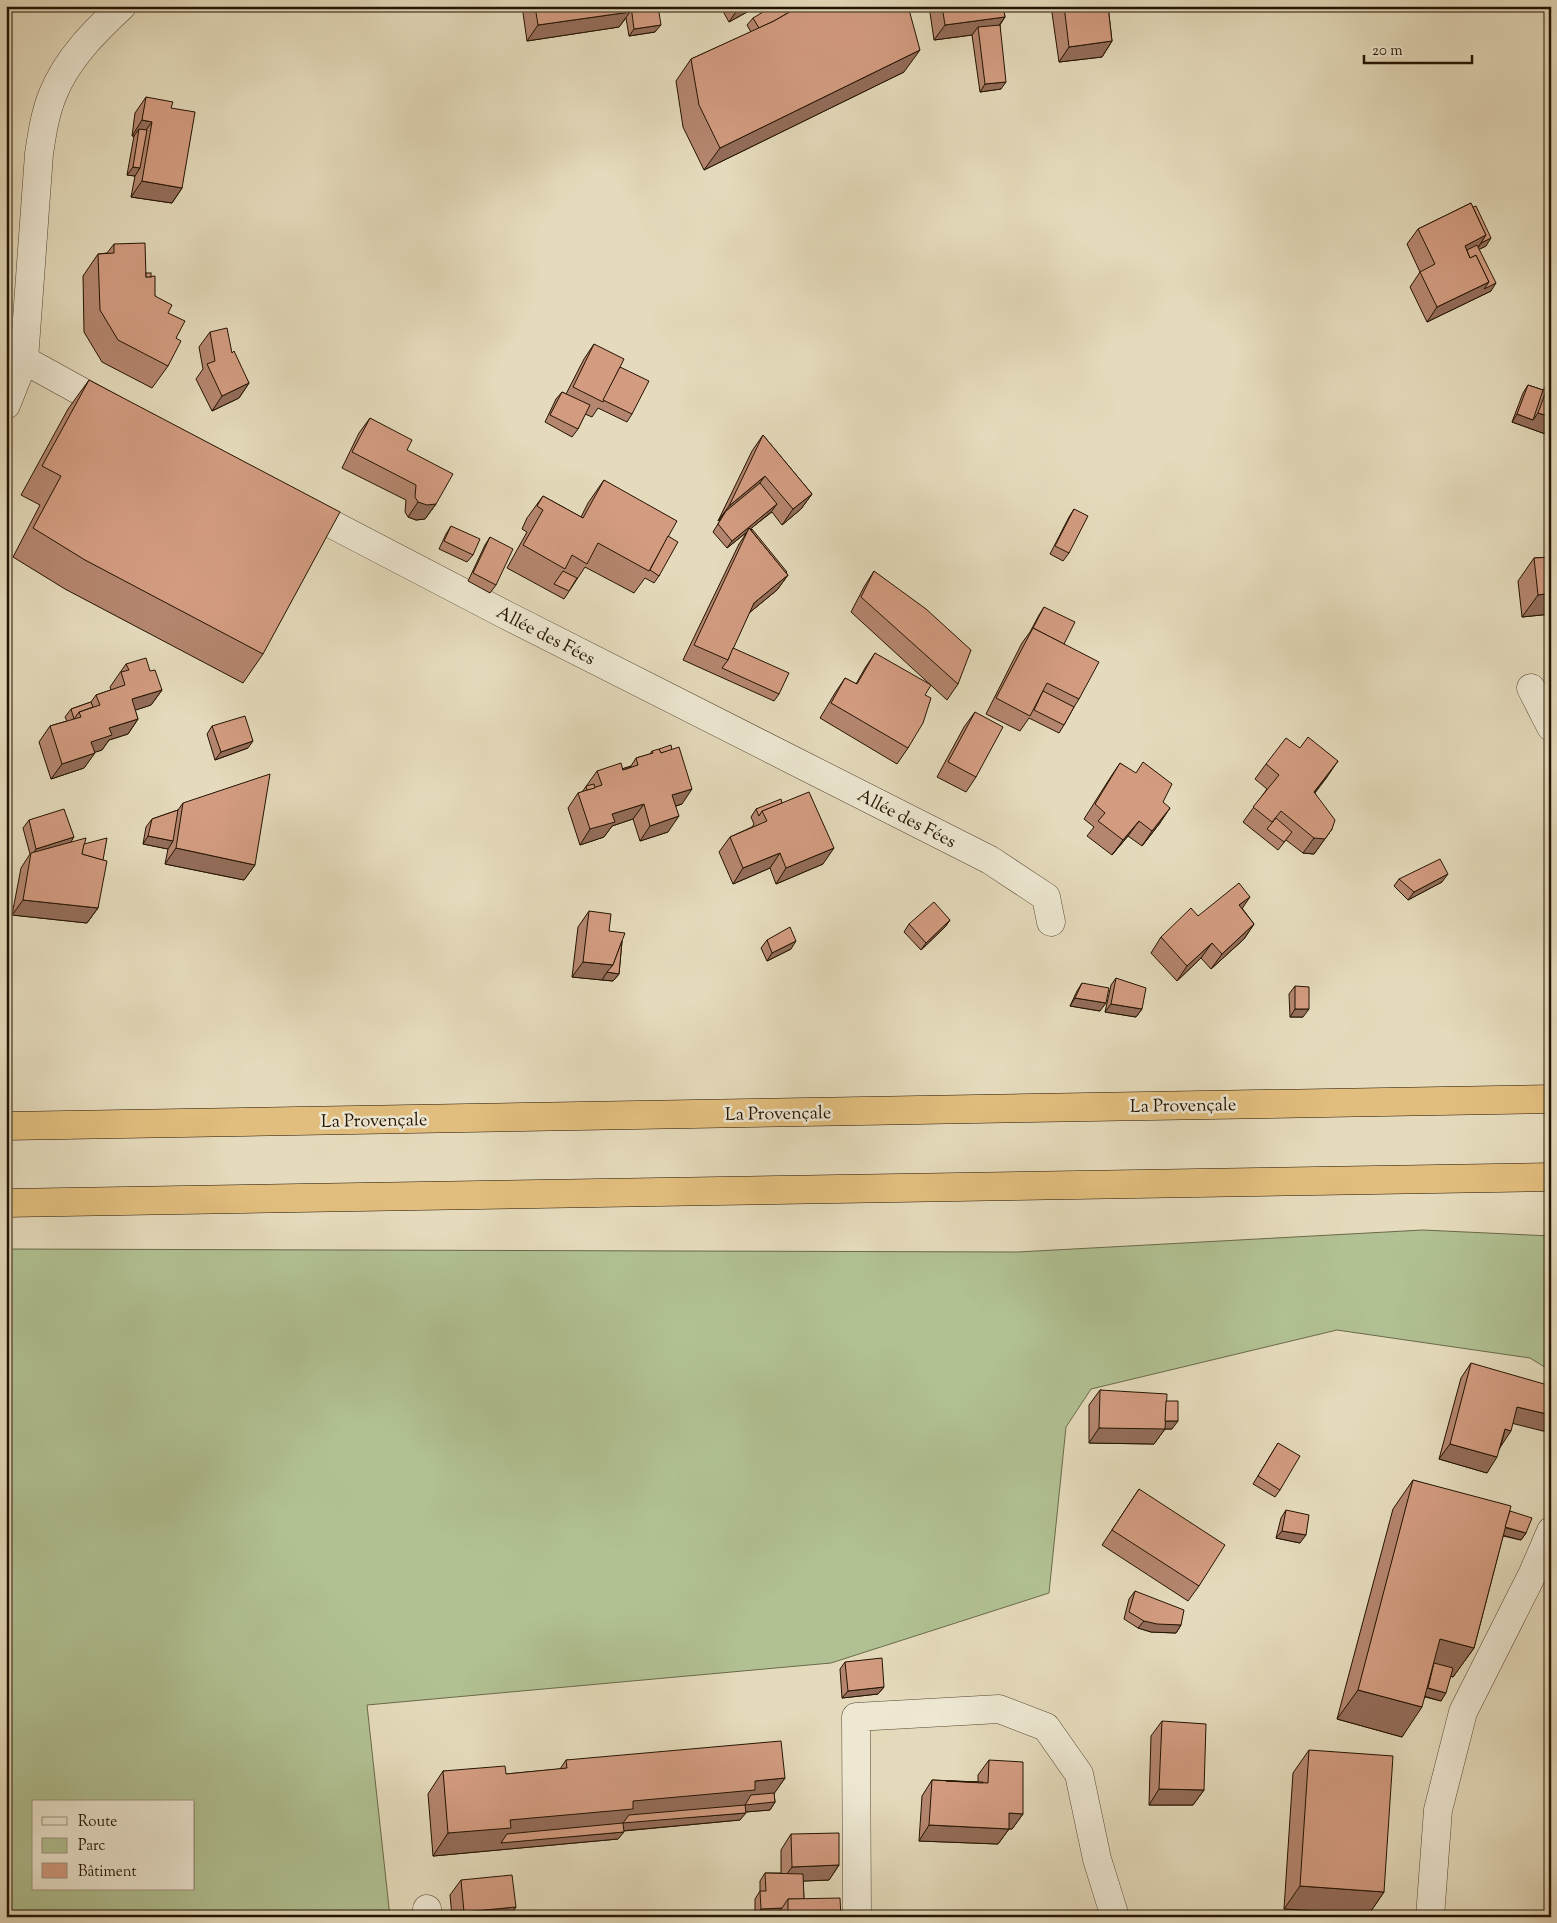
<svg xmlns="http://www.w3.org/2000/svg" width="1557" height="1923" font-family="'Sorts Mill Goudy',serif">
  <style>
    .green { fill: #b1c193; stroke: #6a6a4a; fill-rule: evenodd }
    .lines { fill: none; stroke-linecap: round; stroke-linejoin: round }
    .street-casing { stroke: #544530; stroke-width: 29 }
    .highway-casing { stroke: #231301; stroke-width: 29 }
    .street { stroke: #eee8d3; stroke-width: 28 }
    .highway { stroke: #e2be7e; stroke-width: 28 }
    .wall { fill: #b5866f; stroke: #231301 }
    .shaded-wall { fill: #946d5a; stroke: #231301 }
    .building { fill: #d39c81; stroke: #231301 }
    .labels { text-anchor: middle; stroke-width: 5; stroke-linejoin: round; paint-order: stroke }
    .street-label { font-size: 18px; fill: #231301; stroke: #eee8d3 }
  </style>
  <rect width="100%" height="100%" fill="#e5dbbc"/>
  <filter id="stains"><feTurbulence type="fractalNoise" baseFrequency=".004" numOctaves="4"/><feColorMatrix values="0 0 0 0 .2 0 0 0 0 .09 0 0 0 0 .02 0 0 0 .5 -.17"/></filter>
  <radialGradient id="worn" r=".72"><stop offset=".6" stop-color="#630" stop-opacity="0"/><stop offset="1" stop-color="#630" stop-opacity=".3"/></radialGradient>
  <path class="green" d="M1423,1230L1551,1236V1371L1530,1358L1337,1330L1091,1389L1066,1427L1049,1593L831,1663L367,1705L390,1917H6V1249L1018,1252ZM34,1802H194V1889H34Z"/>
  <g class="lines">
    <defs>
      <g id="street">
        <polyline points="24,360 113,409"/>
        <path d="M6,405L24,360L39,154C42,134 45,113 53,94C67,59 95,31 122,6"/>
        <polyline points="299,507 504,614 990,860 1046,897 1051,922"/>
        <polyline points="1531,688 1551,727"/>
        <polyline points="427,1909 428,1917"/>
        <polyline points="857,1917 856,1717 999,1709 1046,1727 1079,1774 1097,1859 1115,1917"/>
        <polyline points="1430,1917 1438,1810 1463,1712 1533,1573 1551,1531"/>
      </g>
      <g id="highway">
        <polyline points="6,1126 1551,1099"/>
        <polyline points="6,1203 1551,1177"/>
      </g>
    </defs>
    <use href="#street" class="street-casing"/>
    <use href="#highway" class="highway-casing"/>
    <use href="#street" class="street"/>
    <use href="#highway" class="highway"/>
  </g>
  <g class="wall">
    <polygon points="35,6 47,6 42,12"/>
    <polygon points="522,6 658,6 655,32 629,36 626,18 619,27 527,41"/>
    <polygon points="720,6 758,6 729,22"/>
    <polygon points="929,6 1003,6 1005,17 1000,25 1001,89 980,92 972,35 934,40"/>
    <polygon points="1051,6 1108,6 1112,41 1102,57 1059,62"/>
    <polygon points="753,18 904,72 704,170 683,127 676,81 691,59 751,32 747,25"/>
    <polygon points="146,97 171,108 182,188 172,203 131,197 135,176 127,175 134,136 132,136 135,113"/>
    <polygon points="1471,203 1486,246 1479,249 1491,291 1427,322 1410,287 1420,272 1407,244 1418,229"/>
    <polygon points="114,244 146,273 151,277 155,296 168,313 176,338 168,366 152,388 102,362 84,332 83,276 98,254 107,253"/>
    <polygon points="210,332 232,353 249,383 239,398 212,411 196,379 203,369 199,347"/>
    <polygon points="594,344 620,367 632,414 627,422 598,408 592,417 585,414 578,429 572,437 545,422 556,399 562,392 566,394 584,359"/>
    <polygon points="89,380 263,654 243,683 65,589 13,557 40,505 21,495 68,409"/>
    <polygon points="1549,383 1551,384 1551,436 1512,422 1523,393 1528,385 1543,390"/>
    <polygon points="370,418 407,450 436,504 425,519 416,520 408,517 405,512 406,500 342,468 359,433"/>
    <polygon points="763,435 812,494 801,509 782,525 772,512 750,529 788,575 777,590 749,613 733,648 779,694 774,701 683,660 739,544 747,532 727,548 713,532 721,519 718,521 752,451"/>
    <polygon points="604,480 668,536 659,576 654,583 645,578 634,593 585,567 564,599 507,568 527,532 522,529 527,518 543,496 581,517 588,503"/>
    <polygon points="1074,509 1069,553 1063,561 1050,554 1069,517"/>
    <polygon points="451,526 473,555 467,562 439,549 446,534"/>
    <polygon points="490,537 496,585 490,593 468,581 485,545"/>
    <polygon points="1551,557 1551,614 1522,617 1518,581 1534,558"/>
    <polygon points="874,571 958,684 947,700 851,612 864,587"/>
    <polygon points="1044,607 1064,644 1079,699 1074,707 1064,725 1059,733 1029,718 1020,731 986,714 1022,643 1030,632 1039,615"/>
    <polygon points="875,653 925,695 908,748 897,764 820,718 835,693 845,678 856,684 865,668"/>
    <polygon points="126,664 150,671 162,690 151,705 135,710 138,719 128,734 109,740 102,750 95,752 84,768 51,779 39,742 50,726 67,721 65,717 71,709 91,702 96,695 111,690 110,687"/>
    <polygon points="975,712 976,777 966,792 937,777 964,727"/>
    <polygon points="212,726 248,748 215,760 207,734"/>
    <polygon points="652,751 682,804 676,806 668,832 640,841 633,819 612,826 604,837 580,845 568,808 578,793 582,792 597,771 622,769 631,766 636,758 650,754"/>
    <polygon points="1120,763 1163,802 1160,823 1142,846 1128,836 1112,855 1087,836 1094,827 1084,819 1110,778"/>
    <polygon points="1266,764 1327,777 1315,793 1332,829 1314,854 1303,853 1286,840 1278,850 1243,822 1267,789 1255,779"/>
    <polygon points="183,803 255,865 244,880 165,864 168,849 143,844 146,827 152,819 178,810"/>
    <polygon points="782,803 823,864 776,884 770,868 733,884 719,852 730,837 752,827 754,824 751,817 756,809"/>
    <polygon points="29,820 71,842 84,844 103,860 98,908 87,923 12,915 21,868 30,854 23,828"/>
    <polygon points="1399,879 1442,882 1408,900 1394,886"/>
    <polygon points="1242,908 1254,924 1244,939 1211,969 1201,958 1177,981 1151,953 1161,937 1198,916"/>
    <polygon points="589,911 609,931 622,941 619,974 613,981 572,977 578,927"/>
    <polygon points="950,920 945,927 921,950 904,932 909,924"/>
    <polygon points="767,940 791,949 767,961 761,948"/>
    <polygon points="1116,978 1142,1009 1136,1017 1105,1012 1111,985"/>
    <polygon points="1082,983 1100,1011 1070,1006 1077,991"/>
    <polygon points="1295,986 1303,1017 1290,1017 1289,994"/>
    <polygon points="1471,1363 1501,1446 1487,1473 1439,1459 1461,1378"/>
    <polygon points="1100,1390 1166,1401 1172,1429 1165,1429 1154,1444 1089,1443 1089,1405"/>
    <polygon points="1278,1443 1280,1490 1275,1497 1253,1484"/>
    <polygon points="1413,1480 1510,1511 1526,1533 1521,1540 1503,1536 1474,1648 1453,1677 1451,1676 1441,1701 1425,1697 1402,1737 1337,1719 1393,1509"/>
    <polygon points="1139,1489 1199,1586 1188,1601 1102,1545"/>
    <polygon points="1286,1510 1300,1543 1276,1538 1281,1518"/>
    <polygon points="1135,1591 1181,1625 1176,1633 1151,1632 1138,1628 1124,1619 1129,1599"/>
    <polygon points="845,1662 884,1687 878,1694 842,1698 840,1669"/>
    <polygon points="1162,1721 1204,1790 1193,1805 1149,1805 1151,1736"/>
    <polygon points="1309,1750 1384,1892 1369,1914 1284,1909 1293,1773"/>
    <polygon points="566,1760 785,1778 774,1793 775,1802 770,1810 745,1812 740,1820 624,1831 618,1839 433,1856 428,1794 443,1771 506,1774 560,1769"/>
    <polygon points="989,1760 1023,1814 1012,1829 1009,1829 998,1844 919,1841 922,1796 932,1780 978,1782 978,1775"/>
    <polygon points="791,1834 839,1865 829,1880 803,1881 804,1899 841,1917 777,1917 777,1915 755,1917 755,1899 760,1891 760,1881 765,1873 781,1873 781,1850"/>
    <polygon points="461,1880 516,1907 511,1914 533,1917 452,1917 450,1895"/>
  </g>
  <g class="shaded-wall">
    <polygon points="740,6 758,6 729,22"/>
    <polygon points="630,12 619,27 527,41 538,25"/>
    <polygon points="1005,17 994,32 978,27 972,35 934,40 945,25"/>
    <polygon points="661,25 655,32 629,36 634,29"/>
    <polygon points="1112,41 1102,57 1059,62 1069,47"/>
    <polygon points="920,50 904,72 704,170 720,148"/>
    <polygon points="1006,82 1001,89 980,92 985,84"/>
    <polygon points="142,120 152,122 141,137 139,129 134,136 132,136"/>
    <polygon points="133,167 140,168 135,176 127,175"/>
    <polygon points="142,181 182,188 172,203 131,197"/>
    <polygon points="1486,235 1476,251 1461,258 1465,246"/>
    <polygon points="1491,238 1486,246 1476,251 1481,243"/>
    <polygon points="1489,282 1496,283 1491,291 1427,322 1437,307"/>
    <polygon points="249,383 239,398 212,411 222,396"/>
    <polygon points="1538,413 1551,417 1551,436 1512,422 1517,414 1533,420"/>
    <polygon points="765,476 754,491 726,511 718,521 729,506"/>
    <polygon points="812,494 801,509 782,525 793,509"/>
    <polygon points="418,502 436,504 425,519 416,520 408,517"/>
    <polygon points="777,504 771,512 748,531 749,528 747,532 727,548 732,541"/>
    <polygon points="788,575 777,590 743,618 754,603"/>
    <polygon points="1551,593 1551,614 1522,617 1538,595"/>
    <polygon points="162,690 151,705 121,715 132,699"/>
    <polygon points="138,719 128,734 109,740 102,750 80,757 91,742 109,728"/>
    <polygon points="253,741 248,748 215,760 221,752"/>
    <polygon points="95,753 84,768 51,779 62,764"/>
    <polygon points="1338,761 1327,777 1303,807 1314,792"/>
    <polygon points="692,789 682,804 662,810 672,795"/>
    <polygon points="644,804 633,819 612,826 604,837 580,845 590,829 612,814"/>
    <polygon points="1170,808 1160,823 1142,846 1152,831"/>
    <polygon points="679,816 668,832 640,841 650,826"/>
    <polygon points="1139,821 1128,836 1112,855 1123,840"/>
    <polygon points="1332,829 1314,854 1303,853 1314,838"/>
    <polygon points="148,836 173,841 168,849 143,844"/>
    <polygon points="74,837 69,845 31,857 36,849"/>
    <polygon points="176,848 255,865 244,880 165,864"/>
    <polygon points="834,848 823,864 776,884 786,868"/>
    <polygon points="780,853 770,868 733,884 743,868"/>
    <polygon points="1448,874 1442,882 1408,900 1414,892"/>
    <polygon points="1250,897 1239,913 1239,905"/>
    <polygon points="23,900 98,908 87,923 12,915"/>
    <polygon points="950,920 945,927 921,950 926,943"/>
    <polygon points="1254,924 1244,939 1211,969 1222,954"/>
    <polygon points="796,941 791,949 767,961 772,953"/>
    <polygon points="1212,943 1201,958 1177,981 1187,966"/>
    <polygon points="583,962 613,965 602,980 572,977"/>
    <polygon points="607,972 619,974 613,981 602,980"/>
    <polygon points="1075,998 1106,1003 1100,1011 1070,1006"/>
    <polygon points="1111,1004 1142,1009 1136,1017 1105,1012"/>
    <polygon points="1295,1009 1309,1009 1303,1017 1290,1017"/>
    <polygon points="1517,1407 1551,1415 1551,1433 1507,1422"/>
    <polygon points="1161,1421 1178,1421 1172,1429 1165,1429 1154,1444 1089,1443 1099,1428"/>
    <polygon points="1505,1429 1511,1431 1501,1446"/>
    <polygon points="1450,1444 1497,1457 1487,1473 1439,1459"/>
    <polygon points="1499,1526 1526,1533 1521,1540 1494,1533"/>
    <polygon points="1282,1531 1306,1535 1300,1543 1276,1538"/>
    <polygon points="1144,1621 1181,1625 1176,1633 1151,1632 1138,1628"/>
    <polygon points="1440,1639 1474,1648 1453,1677 1423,1669"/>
    <polygon points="1419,1686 1446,1693 1441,1701 1414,1693"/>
    <polygon points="884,1687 878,1694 842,1698 848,1691"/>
    <polygon points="1358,1690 1422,1707 1402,1737 1337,1719"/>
    <polygon points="785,1778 769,1801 775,1802 770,1810 624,1822 746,1813 740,1820 501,1842 624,1832 618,1839 433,1856 448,1833 510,1820 755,1781"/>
    <polygon points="1159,1789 1204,1790 1193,1805 1149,1805"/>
    <polygon points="1009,1813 1023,1814 1012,1829 998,1829"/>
    <polygon points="929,1825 1009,1829 998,1844 919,1841"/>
    <polygon points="839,1865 829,1880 781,1882 792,1867"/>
    <polygon points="1300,1886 1384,1892 1369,1914 1284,1909"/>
    <polygon points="516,1907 509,1917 461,1917 464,1912"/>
    <polygon points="782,1908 777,1915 755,1917 761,1909"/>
  </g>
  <g class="building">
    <polygon points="535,6 629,6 630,12 538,25"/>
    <polygon points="631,6 658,6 661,25 634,29"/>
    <polygon points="773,6 800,6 774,21 759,28 753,18"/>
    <polygon points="800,6 908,6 920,50 720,148 699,105 691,59 774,21"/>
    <polygon points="942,6 1003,6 1005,17 945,25"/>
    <polygon points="1064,6 1108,6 1112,41 1069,47"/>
    <polygon points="1000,25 1006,82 985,84 978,27"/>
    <polygon points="146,97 173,102 171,108 195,112 182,188 142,181 152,122 142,120"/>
    <polygon points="139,129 147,130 140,168 133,167"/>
    <polygon points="1471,203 1486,235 1465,246 1470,258 1476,255 1489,282 1437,307 1420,272 1435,264 1418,229"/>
    <polygon points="1476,206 1491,238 1481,243 1486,235 1473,207"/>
    <polygon points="145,243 146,277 155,276 155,296 172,305 168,313 185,321 176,338 181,341 168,366 118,340 100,310 98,254 114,253 114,244"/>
    <polygon points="1477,245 1496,283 1484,289 1489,282 1476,255 1470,258 1467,250"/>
    <rect x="146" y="273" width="5" height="4"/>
    <polygon points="227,328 232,353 234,351 249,383 222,396 207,364 215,361 210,332"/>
    <polygon points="594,344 624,359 603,402 573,387"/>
    <polygon points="620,367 649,381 632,414 603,400"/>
    <polygon points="89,380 340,512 263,654 85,560 33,528 61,476 42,466"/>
    <polygon points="1549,383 1551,384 1551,417 1538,413"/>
    <polygon points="1528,385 1543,390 1533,420 1517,414"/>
    <polygon points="562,392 590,405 578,429 550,415"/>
    <polygon points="370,418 412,440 407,450 453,474 436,504 427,505 418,502 415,497 416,485 352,452"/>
    <polygon points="763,435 812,494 793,509 765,476 729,506"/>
    <polygon points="604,480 677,521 649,571 598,543 587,564 572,555 565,569 523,545 543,510 537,506 543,496 583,518"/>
    <polygon points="760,483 777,504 732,541 718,524 726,511"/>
    <polygon points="1074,509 1088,516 1069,553 1055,546"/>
    <polygon points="451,526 480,539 473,555 444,541"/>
    <polygon points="749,528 788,575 754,603 728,660 694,645"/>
    <polygon points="752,529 787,572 786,573 751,530"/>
    <polygon points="668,536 678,542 659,576 650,570"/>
    <polygon points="490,537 513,549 496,585 473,573"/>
    <polygon points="1551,557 1551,593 1538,595 1534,558"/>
    <polygon points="563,571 577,578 569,591 554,584"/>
    <polygon points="874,571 926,609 971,650 958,684 861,597"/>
    <polygon points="1044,607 1075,622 1064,644 1033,628"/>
    <polygon points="1033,628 1099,662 1079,699 1047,683 1030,716 996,698"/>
    <polygon points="733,648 789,673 779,694 722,668 728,660"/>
    <polygon points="875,653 931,685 925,695 931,698 923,723 908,748 831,703 845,678 857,684"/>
    <polygon points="146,658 150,671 155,670 162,690 132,699 138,719 109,728 112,735 91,742 95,753 62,764 50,726 81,717 79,712 100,705 96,695 125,685 121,672 129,670 126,664"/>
    <polygon points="1043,691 1074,707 1064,725 1034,710"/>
    <polygon points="91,702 93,707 79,712 74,719 71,709"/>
    <polygon points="975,712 1003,727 976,777 948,762"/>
    <polygon points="245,716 253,741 221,752 212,726"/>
    <polygon points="1308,737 1338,761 1314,792 1335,820 1332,829 1325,839 1314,838 1281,811 1272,822 1253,807 1279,775 1266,764 1286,738 1300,748"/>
    <polygon points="671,745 672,750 661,753 659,749"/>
    <polygon points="679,747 692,789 672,795 679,816 650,826 644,804 612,814 615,822 590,829 578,793 602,785 597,771 621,763 623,770 638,765 636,758 653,753 652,751 659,749 661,753"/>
    <polygon points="1143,762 1172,784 1163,802 1170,808 1152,831 1139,821 1123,840 1098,821 1105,813 1095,804 1120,763 1136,773"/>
    <polygon points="631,766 631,767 623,770 622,769"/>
    <polygon points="270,774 255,865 176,848 183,803"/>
    <polygon points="594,784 595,788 587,790 586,786"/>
    <polygon points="809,792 834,848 786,868 780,853 743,868 730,837 767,821 762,811"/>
    <polygon points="781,799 782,803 762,811 759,816 756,809"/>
    <polygon points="64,809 74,837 36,849 29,820"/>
    <polygon points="178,810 173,841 148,836 152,819"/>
    <polygon points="1276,818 1292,832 1284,842 1267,829"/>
    <polygon points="86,838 82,854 107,861 98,908 23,900 31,853"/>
    <polygon points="107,838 103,860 82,854 84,844"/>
    <polygon points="1440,859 1448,874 1414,892 1399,879"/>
    <polygon points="1239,883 1250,897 1239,905 1254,924 1222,954 1212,943 1187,966 1161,937 1191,908 1198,916"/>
    <polygon points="934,902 950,920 926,943 909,924"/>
    <polygon points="589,911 611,914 609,931 625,933 613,965 583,962"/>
    <polygon points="790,927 796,941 772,953 767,940"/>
    <polygon points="622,941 619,974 607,972 613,965"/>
    <polygon points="1116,978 1146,988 1142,1009 1111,1004"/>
    <polygon points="1082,983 1109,988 1106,1003 1075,998"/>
    <polygon points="1295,986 1309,987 1309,1009 1295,1009"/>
    <polygon points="1471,1363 1551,1386 1551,1415 1517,1407 1511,1431 1505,1429 1497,1457 1450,1444"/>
    <polygon points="1100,1390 1167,1394 1165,1429 1099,1428"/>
    <polygon points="1166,1401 1178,1401 1178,1421 1165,1421"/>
    <polygon points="1278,1443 1300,1456 1280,1490 1258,1476"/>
    <polygon points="1413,1480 1511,1506 1474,1648 1440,1639 1422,1707 1358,1690"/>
    <polygon points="1139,1489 1225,1545 1199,1586 1112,1530"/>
    <polygon points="1286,1510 1309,1515 1306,1535 1282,1531"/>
    <polygon points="1510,1511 1532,1518 1526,1533 1505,1527"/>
    <polygon points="1135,1591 1184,1610 1181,1625 1157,1624 1144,1621 1129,1612"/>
    <polygon points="882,1658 884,1687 848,1691 845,1662"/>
    <polygon points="1434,1663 1453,1668 1446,1693 1428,1688"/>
    <polygon points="1162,1721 1206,1724 1204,1790 1159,1789"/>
    <polygon points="781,1741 785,1778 755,1781 755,1790 633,1801 633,1809 510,1820 511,1828 448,1833 443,1771 505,1766 506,1774 567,1768 566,1760"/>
    <polygon points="1309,1750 1393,1756 1384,1892 1300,1886"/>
    <polygon points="989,1760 1023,1762 1023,1814 1009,1813 1009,1829 929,1825 932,1780 988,1783"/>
    <polygon points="946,1781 983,1782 983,1783"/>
    <polygon points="774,1793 775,1802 745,1805 751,1795"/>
    <polygon points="745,1805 746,1813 623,1823 629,1815"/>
    <polygon points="623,1823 624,1832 501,1843 507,1834"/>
    <polygon points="839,1833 839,1865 792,1867 791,1834"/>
    <polygon points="765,1873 803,1874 804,1899 788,1899 782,1908 761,1909 760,1891 766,1891"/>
    <polygon points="512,1875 516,1907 464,1912 461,1880"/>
    <polygon points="840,1898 841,1917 788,1917 788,1899"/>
    <polygon points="532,1911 533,1917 494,1917 494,1916"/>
  </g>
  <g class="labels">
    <g class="street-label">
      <text transform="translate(546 635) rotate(27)" y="6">Allée des Fées</text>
      <text transform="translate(907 818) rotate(27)" y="6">Allée des Fées</text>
      <text transform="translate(1183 1105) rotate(-1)" y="6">La Provençale</text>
      <text transform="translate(778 1113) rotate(-1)" y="6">La Provençale</text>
      <text transform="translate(374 1120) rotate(-1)" y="6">La Provençale</text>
    </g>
  </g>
  <rect width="1557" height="1923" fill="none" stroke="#e5dbbc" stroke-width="25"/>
  <rect x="8" y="8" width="1542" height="1908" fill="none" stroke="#231301" stroke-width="2.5"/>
  <rect x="12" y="12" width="1532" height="1898" fill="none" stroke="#231301"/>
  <rect x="32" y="1800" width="162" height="90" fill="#eee8d3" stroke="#9d937f"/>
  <rect x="42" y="1817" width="25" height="8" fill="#eee8d3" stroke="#9d937f"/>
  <text x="78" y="1826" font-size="15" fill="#231301">Route</text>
  <rect x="42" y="1838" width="25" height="15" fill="#b1c193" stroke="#9d937f"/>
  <text x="78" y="1850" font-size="15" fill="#231301">Parc</text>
  <rect x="42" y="1863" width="25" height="15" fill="#d39c81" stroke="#9d937f"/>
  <text x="78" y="1876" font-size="15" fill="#231301">Bâtiment</text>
  <path d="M1364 55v8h108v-8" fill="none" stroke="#231301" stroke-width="2.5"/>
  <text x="1372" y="55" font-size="15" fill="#231301" stroke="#eee8d3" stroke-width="4" paint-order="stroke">20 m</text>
  <rect width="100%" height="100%" filter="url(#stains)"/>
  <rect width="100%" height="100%" fill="url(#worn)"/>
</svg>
